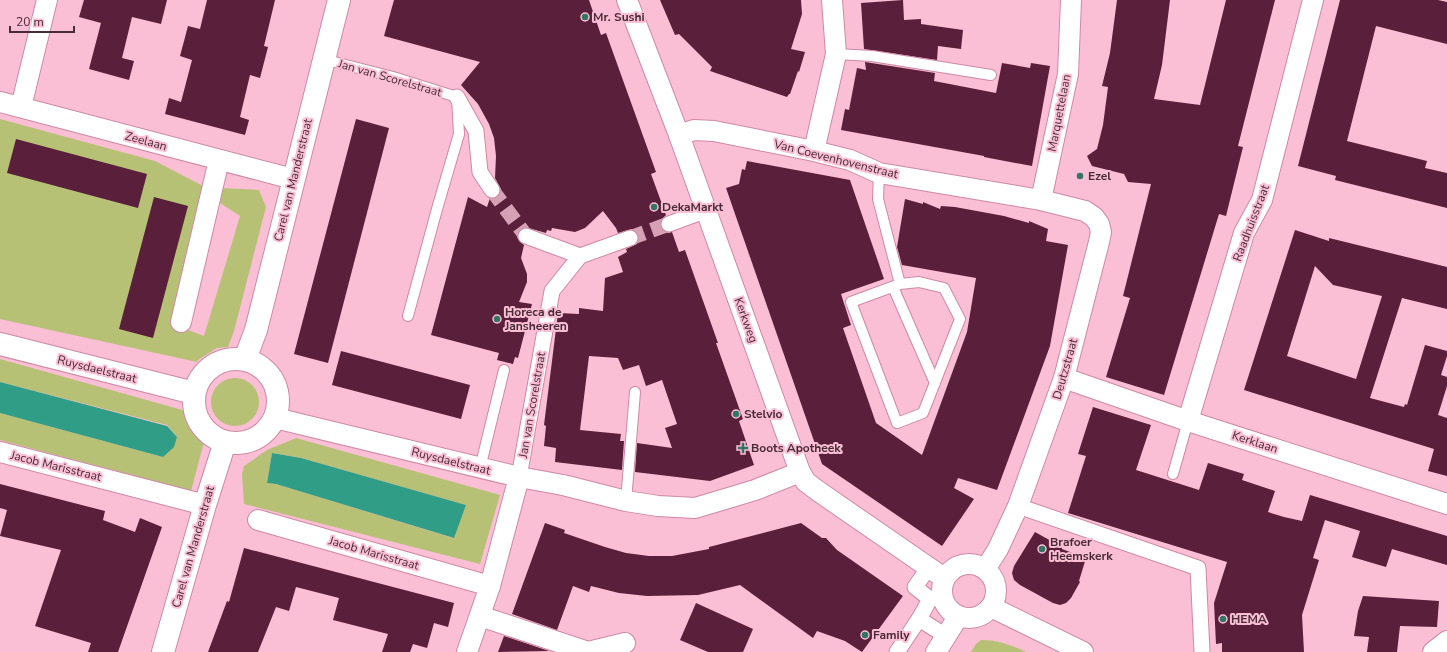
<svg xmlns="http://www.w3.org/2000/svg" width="1447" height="652" font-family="'Nunito Sans',sans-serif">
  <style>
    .green { fill: #b7c176; fill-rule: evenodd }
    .water { fill: #309e86 }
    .building { fill: #5a1f3a; fill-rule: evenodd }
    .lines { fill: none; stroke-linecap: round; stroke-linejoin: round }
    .pedestrian-tunnel { stroke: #d6a1b5; stroke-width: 15; stroke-dasharray: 15 8; stroke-linecap: butt }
    .service-casing { stroke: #cf89a5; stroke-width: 12 }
    .pedestrian-casing { stroke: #cf89a5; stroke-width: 17 }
    .minor-casing { stroke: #cf89a5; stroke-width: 22 }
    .tertiary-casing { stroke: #cf89a5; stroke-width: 24 }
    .service { stroke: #fff; stroke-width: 10 }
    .pedestrian { stroke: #fff; stroke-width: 15 }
    .minor { stroke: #fff; stroke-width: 20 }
    .tertiary { stroke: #fff; stroke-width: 22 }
    .poi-dot { fill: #337464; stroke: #fabed5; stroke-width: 1.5 }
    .labels { text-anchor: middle; stroke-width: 4; stroke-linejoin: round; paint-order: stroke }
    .poi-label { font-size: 12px; font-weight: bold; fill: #482b37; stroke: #fabed5; text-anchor: start }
    .street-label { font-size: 12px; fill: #482b37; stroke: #fabed5 }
  </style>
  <rect width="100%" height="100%" fill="#fabed5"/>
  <g class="green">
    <polygon points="0,119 155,161 205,187 172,324 204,336 240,216 220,203 222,188 259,190 266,207 234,331 228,347 217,348 198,360 197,362 0,319"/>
    <path d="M0,359L186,411C189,420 197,432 205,438L191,491L0,440V413L163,457L177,437L167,425L0,382Z"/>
    <circle cx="235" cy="402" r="24"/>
    <path d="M296,438L500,495L480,564L244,504L242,474L244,466L267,450ZM272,453L301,458L466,505L453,538L276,484L267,483Z"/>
    <path d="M981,640C997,640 1011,645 1026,652H971L976,644Z"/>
  </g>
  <g class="water">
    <polygon points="0,382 167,426 177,437 174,447 163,457 0,413"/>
    <polygon points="272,453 301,458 466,505 454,538 276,484 267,483"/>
  </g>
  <g class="building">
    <polygon points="84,0 167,0 161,24 132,17 122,58 134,61 129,80 89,69 101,23 79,17"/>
    <polygon points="207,0 275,0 264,46 268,47 260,78 250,75 240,117 249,120 245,135 165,114 169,98 181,102 192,60 180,56 188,26 200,29"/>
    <polygon points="394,0 589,0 601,35 606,33 656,172 651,174 666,215 662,219 660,227 664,231 668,233 672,232 679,252 685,250 718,343 716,343 743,419 739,421 754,465 710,481 635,472 637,443 672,448 665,428 677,424 662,380 646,386 639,365 623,370 618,358 589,356 580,430 621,434 620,441 624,441 622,470 555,462 556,448 544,446 546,426 544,425 558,313 579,314 579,308 603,311 605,278 623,272 618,257 627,252 626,249 637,244 639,240 638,235 632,229 618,233 616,228 603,211 585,228 575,232 552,228 551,231 547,230 546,233 525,227 521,229 518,233 517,237 519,241 524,245 521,258 527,274 527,282 519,302 532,304 518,358 515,357 513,364 497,360 499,353 431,335 468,197 487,207 490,198 497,197 500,194 501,189 495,178 496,156 494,138 489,124 478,104 461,85 480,62 384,36"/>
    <polygon points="660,0 801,0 802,14 791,49 805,52 799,72 798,71 790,94 789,94 787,97 710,71 712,67 679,34 675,35"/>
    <polygon points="903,0 904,20 921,19 921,24 963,30 961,49 938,46 937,60 864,49 861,3"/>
    <polygon points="1117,0 1170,0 1162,65 1154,99 1200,105 1226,0 1275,0 1238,146 1243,147 1226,216 1219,214 1164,395 1106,377 1130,298 1123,296 1151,184 1128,182 1124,174 1092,166 1087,156 1097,149 1103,125 1108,87 1102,86 1110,53"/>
    <polygon points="1340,0 1438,0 1447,2 1447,44 1376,26 1347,141 1427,161 1425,168 1447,173 1447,208 1335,180 1336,176 1298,166"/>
    <polygon points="865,62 935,73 934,81 996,93 1002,63 1030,68 1031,63 1050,66 1032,166 984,157 984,156 841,130 845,109 849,110 857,68 866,70"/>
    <polygon points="356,119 389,128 328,363 294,354"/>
    <polygon points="16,139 147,174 138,208 7,173"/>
    <polygon points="747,161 850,180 884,279 841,294 851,325 843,328 876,423 922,455 967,332 976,278 902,265 897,247 905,199 923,204 923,202 940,209 941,206 955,207 1004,216 1029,223 1029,221 1048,229 1046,241 1068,245 1050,346 997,490 958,478 954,488 974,499 942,546 822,464 726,188 739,184 742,169 745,170"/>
    <polygon points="154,197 188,206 153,338 119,329"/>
    <path d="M1295,230L1329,241V238L1447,267V309L1402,298L1370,398L1404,407L1405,404L1407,405L1425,345L1447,351V356L1441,375L1447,377V386L1438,415L1447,418V476L1428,471L1434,449L1244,390ZM1315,266L1333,285L1382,296L1356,379L1287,356Z"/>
    <polygon points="341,351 470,385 461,419 332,385"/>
    <polygon points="1093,407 1151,425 1136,470 1199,490 1208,463 1244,474 1242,480 1275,491 1268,512 1284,517 1302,521 1310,495 1447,536 1447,565 1392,549 1386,567 1352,557 1360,531 1325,520 1313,558 1319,560 1302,615 1304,652 1222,652 1222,643 1216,644 1214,603 1227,562 1068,513 1086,456 1078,454"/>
    <polygon points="0,484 105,511 103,520 135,532 140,518 162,527 118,652 88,652 91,643 35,626 61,550 0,536 7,510 0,508"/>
    <polygon points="545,523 565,530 564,533 605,547 626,553 649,556 672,556 709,549 709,547 801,523 822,538 826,538 837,550 903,596 862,652 845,641 817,631 813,638 740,585 698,595 647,596 619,593 591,586 589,592 573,586 557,630 512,614"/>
    <polygon points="1035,532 1062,547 1062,549 1086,558 1079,581 1080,582 1071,598 1066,603 1060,605 1053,603 1020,585 1014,580 1012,573 1014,566"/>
    <polygon points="244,548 454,603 448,627 434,623 427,648 413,644 410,652 382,652 388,634 333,620 339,598 296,587 289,611 276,607 258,652 208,652 227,601 229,602"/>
    <polygon points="1363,596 1439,601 1437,627 1400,626 1397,652 1367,652 1369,637 1354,636 1358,611"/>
    <polygon points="696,603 753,629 743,652 708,652 680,640"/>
    <polygon points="504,636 549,651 498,652"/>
  </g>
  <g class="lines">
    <g class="pedestrian-tunnel">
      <polyline points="492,190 526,236"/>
      <polyline points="630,238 669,224"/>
    </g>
    <defs>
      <g id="service">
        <polyline points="836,54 872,56 991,75"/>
        <polyline points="323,59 393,77 457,97 459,134 437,209 408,316"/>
        <polyline points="879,173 878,199 900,284 919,282 944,288 960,319 923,413 897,423 851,302 900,284"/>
        <polyline points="893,287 935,383"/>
        <polyline points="480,468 504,370"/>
        <polyline points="1173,474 1188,421"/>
        <polyline points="626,501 635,392"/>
      </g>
      <g id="pedestrian">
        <polyline points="457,97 476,131 480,172 492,190"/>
        <polyline points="669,224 707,210"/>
        <polyline points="526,236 580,256"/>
        <polyline points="580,256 630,238"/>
        <polyline points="519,477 552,291 580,256"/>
        <polyline points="1018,506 1198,568 1202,652"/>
        <polyline points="929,567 915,587 930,599 919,619 946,636"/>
        <polyline points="897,652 919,619"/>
      </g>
      <g id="minor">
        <polyline points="627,0 679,135 800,472 806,482 818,491 944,578"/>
        <polyline points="0,102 293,179"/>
        <polyline points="21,107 47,0"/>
        <polyline points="679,135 694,130 714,131 814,151 850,160 879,173 1041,200 1085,211 1094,217 1099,224 1101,232 1099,242 1064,378 1018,506 998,549 986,568"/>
        <polyline points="814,151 836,54 832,0"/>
        <polyline points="1041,200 1068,74 1071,0"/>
        <polyline points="181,322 219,160"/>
        <polyline points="1064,378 1188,421 1447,504"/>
        <polyline points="275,418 519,477 563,485 626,501 658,506 695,508 755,490 800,472"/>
        <polyline points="1188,421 1244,233 1262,200 1313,0"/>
        <polyline points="0,452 205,505"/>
        <polyline points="258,520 490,586"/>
        <circle cx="969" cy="591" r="27"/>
        <polyline points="991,607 1083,652"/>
        <polyline points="480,616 588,652"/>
        <polyline points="467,652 490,586 519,477"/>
        <polyline points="588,652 625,643"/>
        <polyline points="936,652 958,617"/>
        <polyline points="1433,652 1447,641"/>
      </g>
      <g id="tertiary">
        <polyline points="0,344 194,393"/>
        <polyline points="245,359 256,330 339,0"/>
        <circle cx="236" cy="401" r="42"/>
        <polyline points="163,652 205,505 225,442"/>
      </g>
    </defs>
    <use href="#service" class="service-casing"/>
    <use href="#pedestrian" class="pedestrian-casing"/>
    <use href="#minor" class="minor-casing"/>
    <use href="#tertiary" class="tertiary-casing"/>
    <use href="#service" class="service"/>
    <use href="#pedestrian" class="pedestrian"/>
    <use href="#minor" class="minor"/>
    <use href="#tertiary" class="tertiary"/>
  </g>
  <g class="poi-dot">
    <circle cx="585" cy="17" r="4"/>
    <circle cx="1080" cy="176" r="4"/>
    <circle cx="654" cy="207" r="4"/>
    <circle cx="497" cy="319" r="4"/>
    <circle cx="736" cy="414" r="4"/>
    <path d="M741 442h4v4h4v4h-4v4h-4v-4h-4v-4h4z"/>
    <circle cx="1042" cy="549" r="4"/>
    <circle cx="1223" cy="619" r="4"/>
    <circle cx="865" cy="635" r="4"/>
  </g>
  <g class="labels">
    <g class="poi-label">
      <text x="593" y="21">Mr. Sushi</text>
      <text x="1088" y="180">Ezel</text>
      <text x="662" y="211">DekaMarkt</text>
      <text x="505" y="316">Horeca de<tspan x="505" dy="14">Jansheeren</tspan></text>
      <text x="744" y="418">Stelvio</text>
      <text x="751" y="452">Boots Apotheek</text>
      <text x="1050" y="546">Brafoer<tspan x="1050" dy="14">Heemskerk</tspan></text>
      <text x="1231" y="623">HEMA</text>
      <text x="873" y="639">Family</text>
    </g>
    <g class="street-label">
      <text transform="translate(390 78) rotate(16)" y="4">Jan van Scorelstraat</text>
      <text transform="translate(1059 113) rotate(-79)" y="4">Marquettelaan</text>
      <text transform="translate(146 141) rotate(15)" y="4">Zeelaan</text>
      <text transform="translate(836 159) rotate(14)" y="4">Van Coevenhovenstraat</text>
      <text transform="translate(293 180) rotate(-76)" y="4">Carel van Manderstraat</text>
      <text transform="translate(1251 223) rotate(-69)" y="4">Raadhuisstraat</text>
      <text transform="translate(746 320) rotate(70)" y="4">Kerkweg</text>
      <text transform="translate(97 369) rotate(14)" y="4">Ruysdaelstraat</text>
      <text transform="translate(1065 369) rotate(-74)" y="4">Deutzstraat</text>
      <text transform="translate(532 405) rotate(-80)" y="4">Jan van Scorelstraat</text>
      <text transform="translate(1255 442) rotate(18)" y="4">Kerklaan</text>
      <text transform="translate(451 461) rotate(14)" y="4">Ruysdaelstraat</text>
      <text transform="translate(56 466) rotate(14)" y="4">Jacob Marisstraat</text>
      <text transform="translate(193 547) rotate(-74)" y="4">Carel van Manderstraat</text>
      <text transform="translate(374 553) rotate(16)" y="4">Jacob Marisstraat</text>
    </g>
  </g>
  <path d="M10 26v6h64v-6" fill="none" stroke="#482b37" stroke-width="2"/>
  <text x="16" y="26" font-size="12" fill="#482b37" stroke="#fabed5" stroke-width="3" paint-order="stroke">20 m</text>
</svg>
